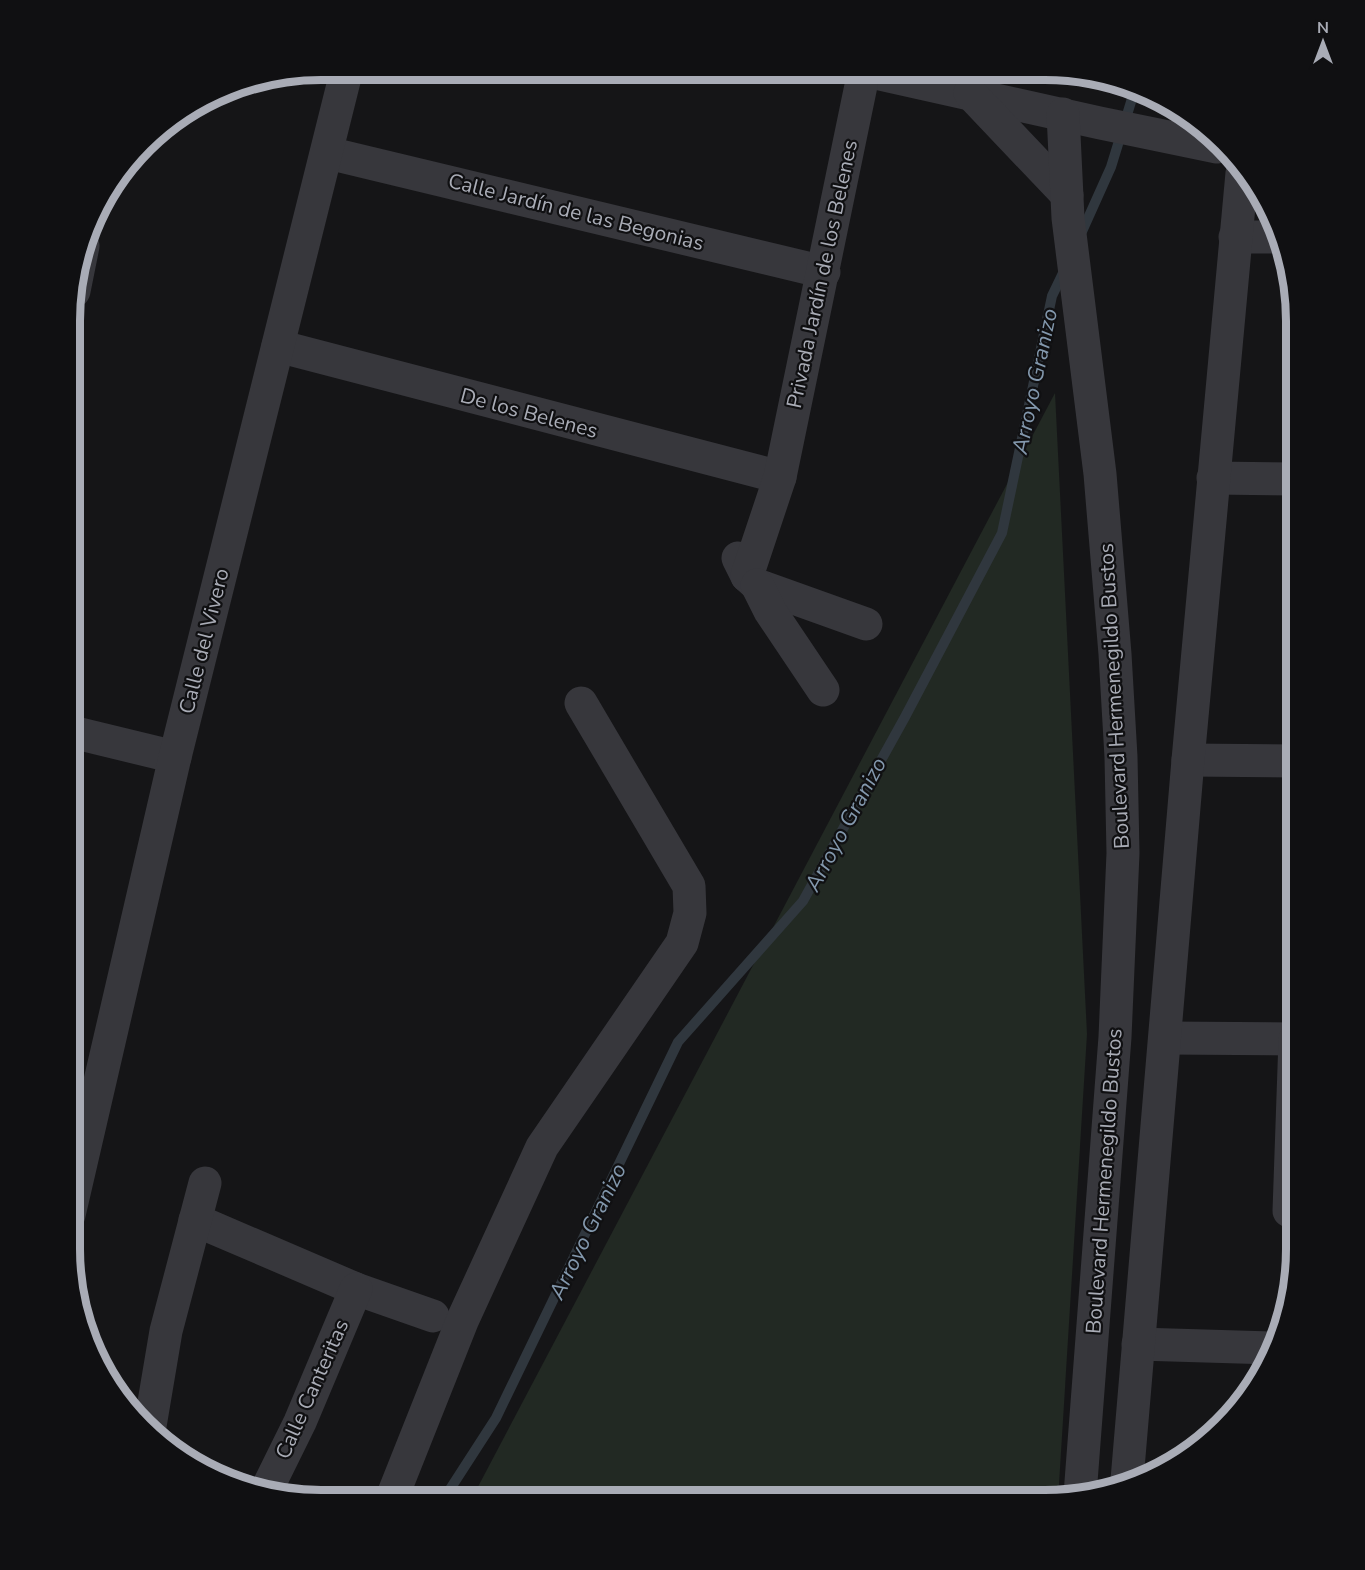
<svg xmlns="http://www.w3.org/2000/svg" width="1365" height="1570" font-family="'Nunito Sans',sans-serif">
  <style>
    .green { fill: #222923 }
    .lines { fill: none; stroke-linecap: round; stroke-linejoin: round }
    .stream { stroke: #30373e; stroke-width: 10 }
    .minor { stroke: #37373c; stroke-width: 33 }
    .labels { text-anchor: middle; stroke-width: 4.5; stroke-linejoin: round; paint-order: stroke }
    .street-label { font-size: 21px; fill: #a9acb6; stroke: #101012 }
    .water-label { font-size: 22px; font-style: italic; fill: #8398ad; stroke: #101012 }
    .rim { fill: none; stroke: #a9acb6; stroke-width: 8 }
  </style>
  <rect width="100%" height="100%" fill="#151517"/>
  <polygon class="green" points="1055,393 1087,1034 1058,1500 471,1500"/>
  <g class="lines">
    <g class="stream">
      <polyline points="1080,236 1111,167 1134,92"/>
      <polyline points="443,1500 496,1418 678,1042 803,901 905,717 1002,533 1052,296 1065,269"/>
    </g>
    <g class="minor">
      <polyline points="866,71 1100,123 1217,147"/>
      <polyline points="970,93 1067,195"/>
      <polyline points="1063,114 1068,218 1100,474 1115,654 1121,757 1123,853 1115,1037 1080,1495"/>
      <polyline points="328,153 824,272"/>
      <polyline points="1235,237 1280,237"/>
      <polyline points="74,291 83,246"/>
      <polyline points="278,346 780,477"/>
      <polyline points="1213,478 1296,479"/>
      <polyline points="738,558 747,576 757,585 866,624"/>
      <polyline points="747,576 780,477 864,71"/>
      <polyline points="757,585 770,611 823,690"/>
      <polyline points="72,732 175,757"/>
      <polyline points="1188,760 1296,761"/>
      <polyline points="1166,1038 1296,1039"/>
      <polyline points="1289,1211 1295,1039"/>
      <polyline points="69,1215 175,757 347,69"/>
      <polyline points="195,1220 356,1289 433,1316"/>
      <polyline points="1138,1344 1274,1348"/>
      <polyline points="149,1432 166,1331 205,1183"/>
      <polyline points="1127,1480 1188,760 1242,173"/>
      <polyline points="267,1489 300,1422 356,1289"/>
      <polyline points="391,1500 463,1319 542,1147 682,943 690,913 689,886 581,703"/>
    </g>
  </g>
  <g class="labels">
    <g class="street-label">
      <text transform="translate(576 212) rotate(14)" y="7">Calle Jardín de las Begonias</text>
      <text transform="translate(822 274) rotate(-78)" y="7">Privada Jardín de los Belenes</text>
      <text transform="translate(529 413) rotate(15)" y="7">De los Belenes</text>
      <text transform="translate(204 641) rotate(-76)" y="7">Calle del Vivero</text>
      <text transform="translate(1114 696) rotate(-93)" y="7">Boulevard Hermenegildo Bustos</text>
      <text transform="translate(1104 1181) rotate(-86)" y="7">Boulevard Hermenegildo Bustos</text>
      <text transform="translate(312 1389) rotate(-66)" y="7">Calle Canteritas</text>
    </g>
    <g class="water-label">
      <text transform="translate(1034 381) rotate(-78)" y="8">Arroyo Granizo</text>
      <text transform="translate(845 824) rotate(-62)" y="8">Arroyo Granizo</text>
      <text transform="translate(587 1231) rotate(-64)" y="8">Arroyo Granizo</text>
    </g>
  </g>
  <path d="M0 0H1365V1570H0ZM321 80H1045A241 241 0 0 1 1286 321V1249A241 241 0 0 1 1045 1490H321A241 241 0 0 1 80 1249V321A241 241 0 0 1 321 80Z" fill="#101012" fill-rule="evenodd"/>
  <path class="rim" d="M321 80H1045A241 241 0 0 1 1286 321V1249A241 241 0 0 1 1045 1490H321A241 241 0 0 1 80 1249V321A241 241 0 0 1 321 80Z"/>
  <g transform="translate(1323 42)" stroke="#101012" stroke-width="4.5" paint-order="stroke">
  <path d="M0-4.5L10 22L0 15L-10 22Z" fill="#a9acb6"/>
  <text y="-9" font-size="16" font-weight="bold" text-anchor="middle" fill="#a9acb6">N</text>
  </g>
</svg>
